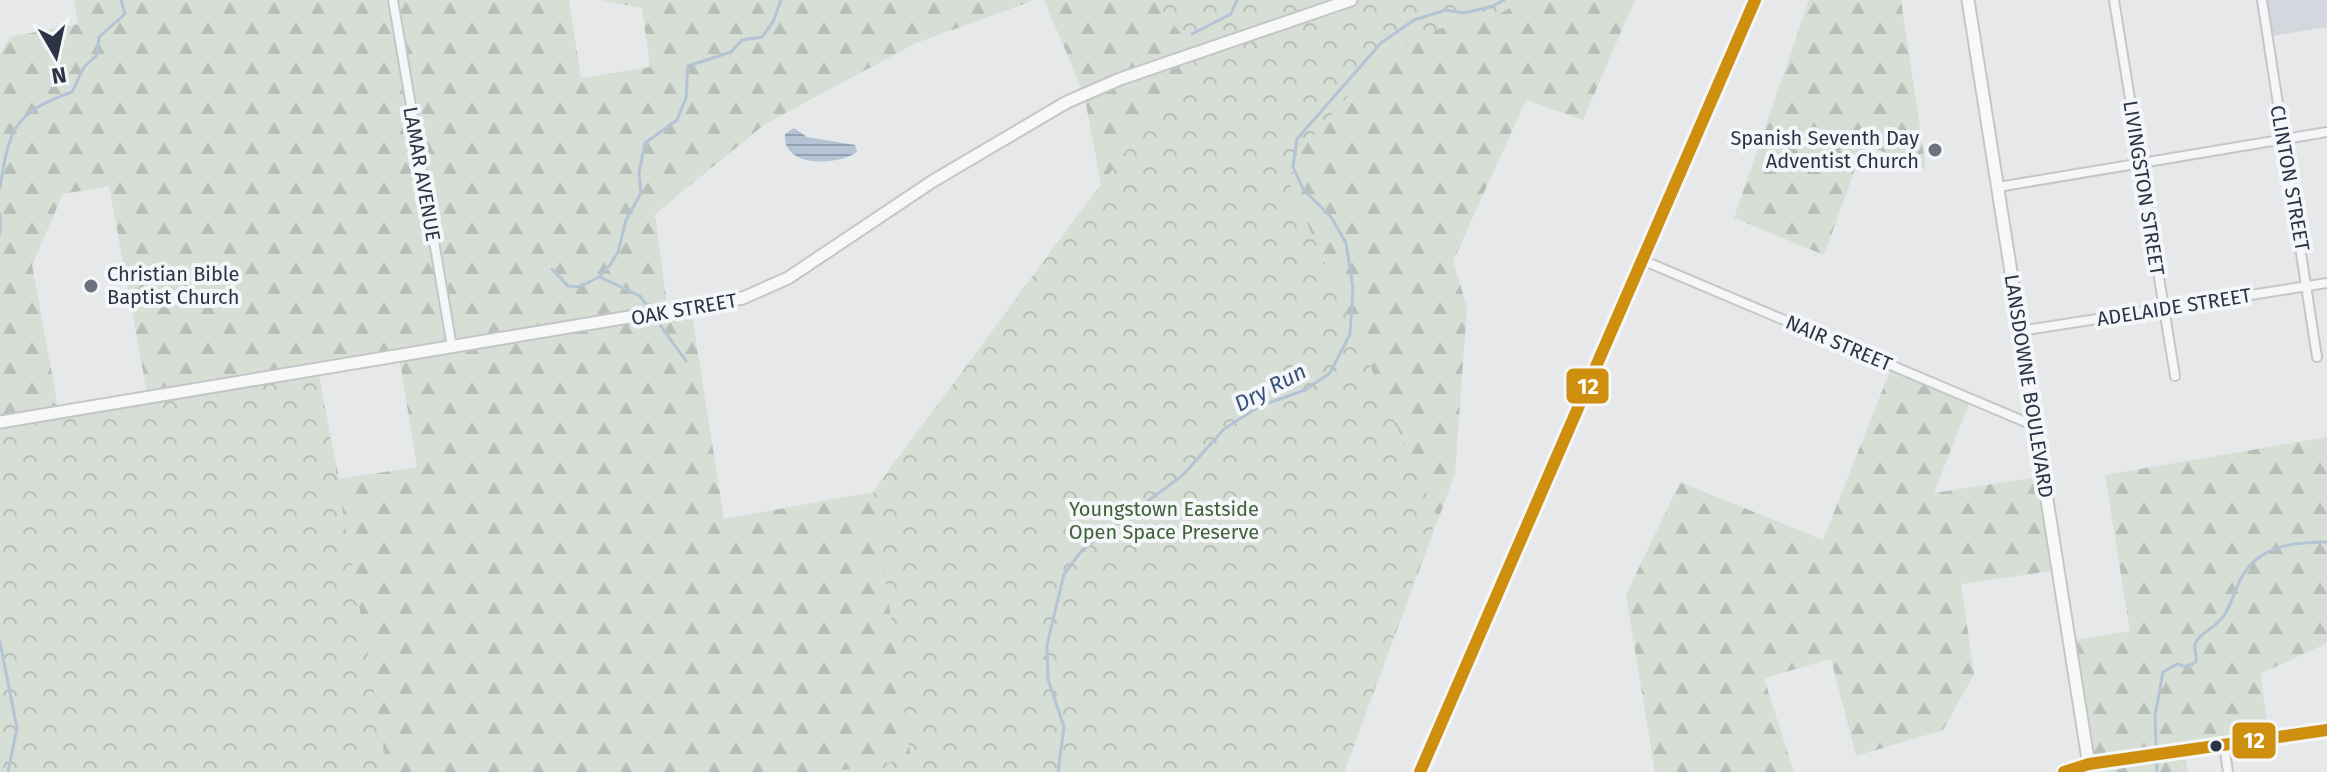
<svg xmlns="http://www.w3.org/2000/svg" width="2327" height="772" font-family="'Fira Sans',sans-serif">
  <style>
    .built { fill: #d4d7dd }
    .forest { fill: url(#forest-firs); fill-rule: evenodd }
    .park { fill: url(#park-crowns) }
    .water { fill: url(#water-rules) }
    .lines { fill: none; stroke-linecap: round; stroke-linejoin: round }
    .stream { stroke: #b4c4d5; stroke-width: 3 }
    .street-casing { stroke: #c4c6c8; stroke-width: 12 }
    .secondary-casing { stroke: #c4c6c8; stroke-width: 15 }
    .street { stroke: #f5f6f7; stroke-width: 8 }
    .secondary { stroke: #f8f8f8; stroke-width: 11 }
    .bus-1-casing { stroke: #f4f6f9; stroke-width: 18 }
    .bus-1 { stroke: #ce8f0e; stroke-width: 12 }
    .poi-dot { fill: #6c737f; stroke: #f4f6f9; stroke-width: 3 }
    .bus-dot { fill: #2b3445; stroke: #f4f6f9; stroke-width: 3 }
    .labels { text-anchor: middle; stroke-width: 8; stroke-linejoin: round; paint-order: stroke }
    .poi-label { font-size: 20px; fill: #2b3445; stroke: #f4f6f9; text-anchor: end }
    .street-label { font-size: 20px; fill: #2b3445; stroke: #f4f6f9 }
    .park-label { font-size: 20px; fill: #3f6138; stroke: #f4f6f9 }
    .water-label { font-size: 22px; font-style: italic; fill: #34527a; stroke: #f4f6f9 }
    .line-badge { stroke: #f4f6f9; stroke-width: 3 }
    .badge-label { font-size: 22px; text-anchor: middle; font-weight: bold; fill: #fff }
  </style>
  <defs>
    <pattern id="forest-firs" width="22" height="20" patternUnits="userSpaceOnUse" patternTransform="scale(2)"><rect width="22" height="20" fill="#d6ded6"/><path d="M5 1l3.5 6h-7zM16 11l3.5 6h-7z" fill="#b8bfb9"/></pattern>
    <pattern id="park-crowns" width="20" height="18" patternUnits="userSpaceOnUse" patternTransform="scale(2)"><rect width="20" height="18" fill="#d6ded6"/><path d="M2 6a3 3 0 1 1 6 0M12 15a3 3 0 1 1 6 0" fill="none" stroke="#b8bfb9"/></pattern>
    <pattern id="water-rules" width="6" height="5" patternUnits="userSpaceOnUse" patternTransform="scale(2)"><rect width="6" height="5" fill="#b4c4d5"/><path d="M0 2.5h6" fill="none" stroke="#93a0af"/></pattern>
  </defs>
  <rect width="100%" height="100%" fill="#e6e8ea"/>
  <polygon class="built" points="2262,0 2327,0 2327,27 2266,37"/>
  <g class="forest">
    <path d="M74,0H569L581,78L650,67L642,8L601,0H1035L916,43L765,124L655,214L668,312L691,309L724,519L873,492L1101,184L1084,94L1044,0H1635L1583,120L1526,100L1453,261L1467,307L1455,474L1344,772H0V54L10,37L78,24ZM109,186L148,398L59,412L32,265L63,194ZM399,356L417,467L339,479L318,370Z"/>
    <polygon points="1809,0 1901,0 1926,169 1864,144 1824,255 1734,218"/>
    <polygon points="1892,366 1971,399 1934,493 2043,476 2058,570 1961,584 1974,674 1943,730 1856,756 1831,659 1764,678 1794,772 1655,772 1626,595 1680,482 1823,540"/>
    <polygon points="2327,437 2327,643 2260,674 2270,738 2184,751 2188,772 2090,772 2069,641 2130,631 2105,475"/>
  </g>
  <g class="park">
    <polygon points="1153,0 1524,0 1492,18 1448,26 1412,38 1360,83 1302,147 1288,180 1437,517 1344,772 830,772 911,759 873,492 1198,54"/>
    <polygon points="318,369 388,772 0,772 0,422"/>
  </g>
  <path class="water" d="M794,128L807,137L855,145L857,152C837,166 782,168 785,134Z"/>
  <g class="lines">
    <g class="stream">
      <polyline points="1192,34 1231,14 1237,0"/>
      <path d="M0,188C9,131 12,113 72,92L84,67L97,55L99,37L125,14L121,0"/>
      <polyline points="0,214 0,234"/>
      <polyline points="552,269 568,286 579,287 599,277 610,265 618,252 626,220 641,193 639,173 645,143 677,120 686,98 688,66 731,52 742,40 762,37 773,22 781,0"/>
      <polyline points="600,277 640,296 649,308"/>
      <polyline points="653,315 686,361"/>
      <polyline points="0,642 17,728 8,772"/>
      <polyline points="1058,772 1064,727 1048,679 1047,645 1064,574 1083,549 1183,475 1224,429 1260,406 1305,390 1330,373 1350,334 1353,288 1346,243 1331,217 1303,189 1293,167 1297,139 1381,43 1414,20 1446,10 1463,13 1491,7 1504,0"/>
      <path d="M2157,772L2155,716L2163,672L2177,664L2187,667L2196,662C2197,656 2194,650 2195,644C2199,633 2215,628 2222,618C2230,608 2233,596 2238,585C2254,546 2291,542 2327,542"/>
    </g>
    <defs>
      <g id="street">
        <polyline points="393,0 452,347"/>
        <polyline points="2114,0 2175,376"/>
        <polyline points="2262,0 2317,357"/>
        <polyline points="1998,187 2327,132"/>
        <polyline points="1642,260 2035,426"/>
        <polyline points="2020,331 2327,283"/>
        <polyline points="2224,745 2228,772"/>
      </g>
      <g id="secondary">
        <polyline points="1968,0 2090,772"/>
        <polyline points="0,422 743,298 788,278 933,181 1067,102 1120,79 1351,0"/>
        <polyline points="1420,772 1755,0"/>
        <polyline points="2064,772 2089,764 2327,730"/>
      </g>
    </defs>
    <use href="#street" class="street-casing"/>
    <use href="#secondary" class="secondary-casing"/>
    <use href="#street" class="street"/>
    <use href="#secondary" class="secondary"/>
    <defs>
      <g id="bus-1">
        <polyline points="1420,772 1755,0"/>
        <polyline points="2064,772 2089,764 2327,730"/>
      </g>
    </defs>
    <use href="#bus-1" class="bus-1-casing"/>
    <use href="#bus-1" class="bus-1"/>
  </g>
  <g class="poi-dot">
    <circle cx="1935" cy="150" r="8"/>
    <circle cx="91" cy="286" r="8"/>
  </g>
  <circle class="bus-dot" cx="2216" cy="746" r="7"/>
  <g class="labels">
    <g class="poi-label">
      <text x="1919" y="145">Spanish Seventh Day<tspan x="1919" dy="23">Adventist Church</tspan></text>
      <text x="107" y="281" text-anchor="start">Christian Bible<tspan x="107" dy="23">Baptist Church</tspan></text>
    </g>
    <g class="street-label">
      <text transform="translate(422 174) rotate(80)" y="7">LAMAR AVENUE</text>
      <text transform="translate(2290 178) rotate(80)" y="7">CLINTON STREET</text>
      <text transform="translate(2144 188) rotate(81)" y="7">LIVINGSTON STREET</text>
      <text transform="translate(2174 307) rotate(-9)" y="7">ADELAIDE STREET</text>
      <text transform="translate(684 309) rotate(-10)" y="7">OAK STREET</text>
      <text transform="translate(1839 343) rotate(23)" y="7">NAIR STREET</text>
      <text transform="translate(2029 386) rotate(81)" y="7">LANSDOWNE BOULEVARD</text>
    </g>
    <g class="park-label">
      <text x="1164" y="516">Youngstown Eastside<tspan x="1164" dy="23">Open Space Preserve</tspan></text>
    </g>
    <g class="water-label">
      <text transform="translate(1270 387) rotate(-28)" y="8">Dry Run</text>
    </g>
  </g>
  <g class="line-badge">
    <rect x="1565" y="367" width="45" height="38" rx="8" fill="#ce8f0e"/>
    <rect x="2231" y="721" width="46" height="39" rx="8" fill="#ce8f0e"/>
  </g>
  <g class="badge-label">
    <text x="1588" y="394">12</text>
    <text x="2254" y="748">12</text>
  </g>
  <g transform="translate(56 56) rotate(171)" stroke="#f4f6f9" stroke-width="6" paint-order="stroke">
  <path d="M0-6L14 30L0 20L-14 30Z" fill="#2b3445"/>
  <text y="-12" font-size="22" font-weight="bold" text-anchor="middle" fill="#2b3445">N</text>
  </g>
</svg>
